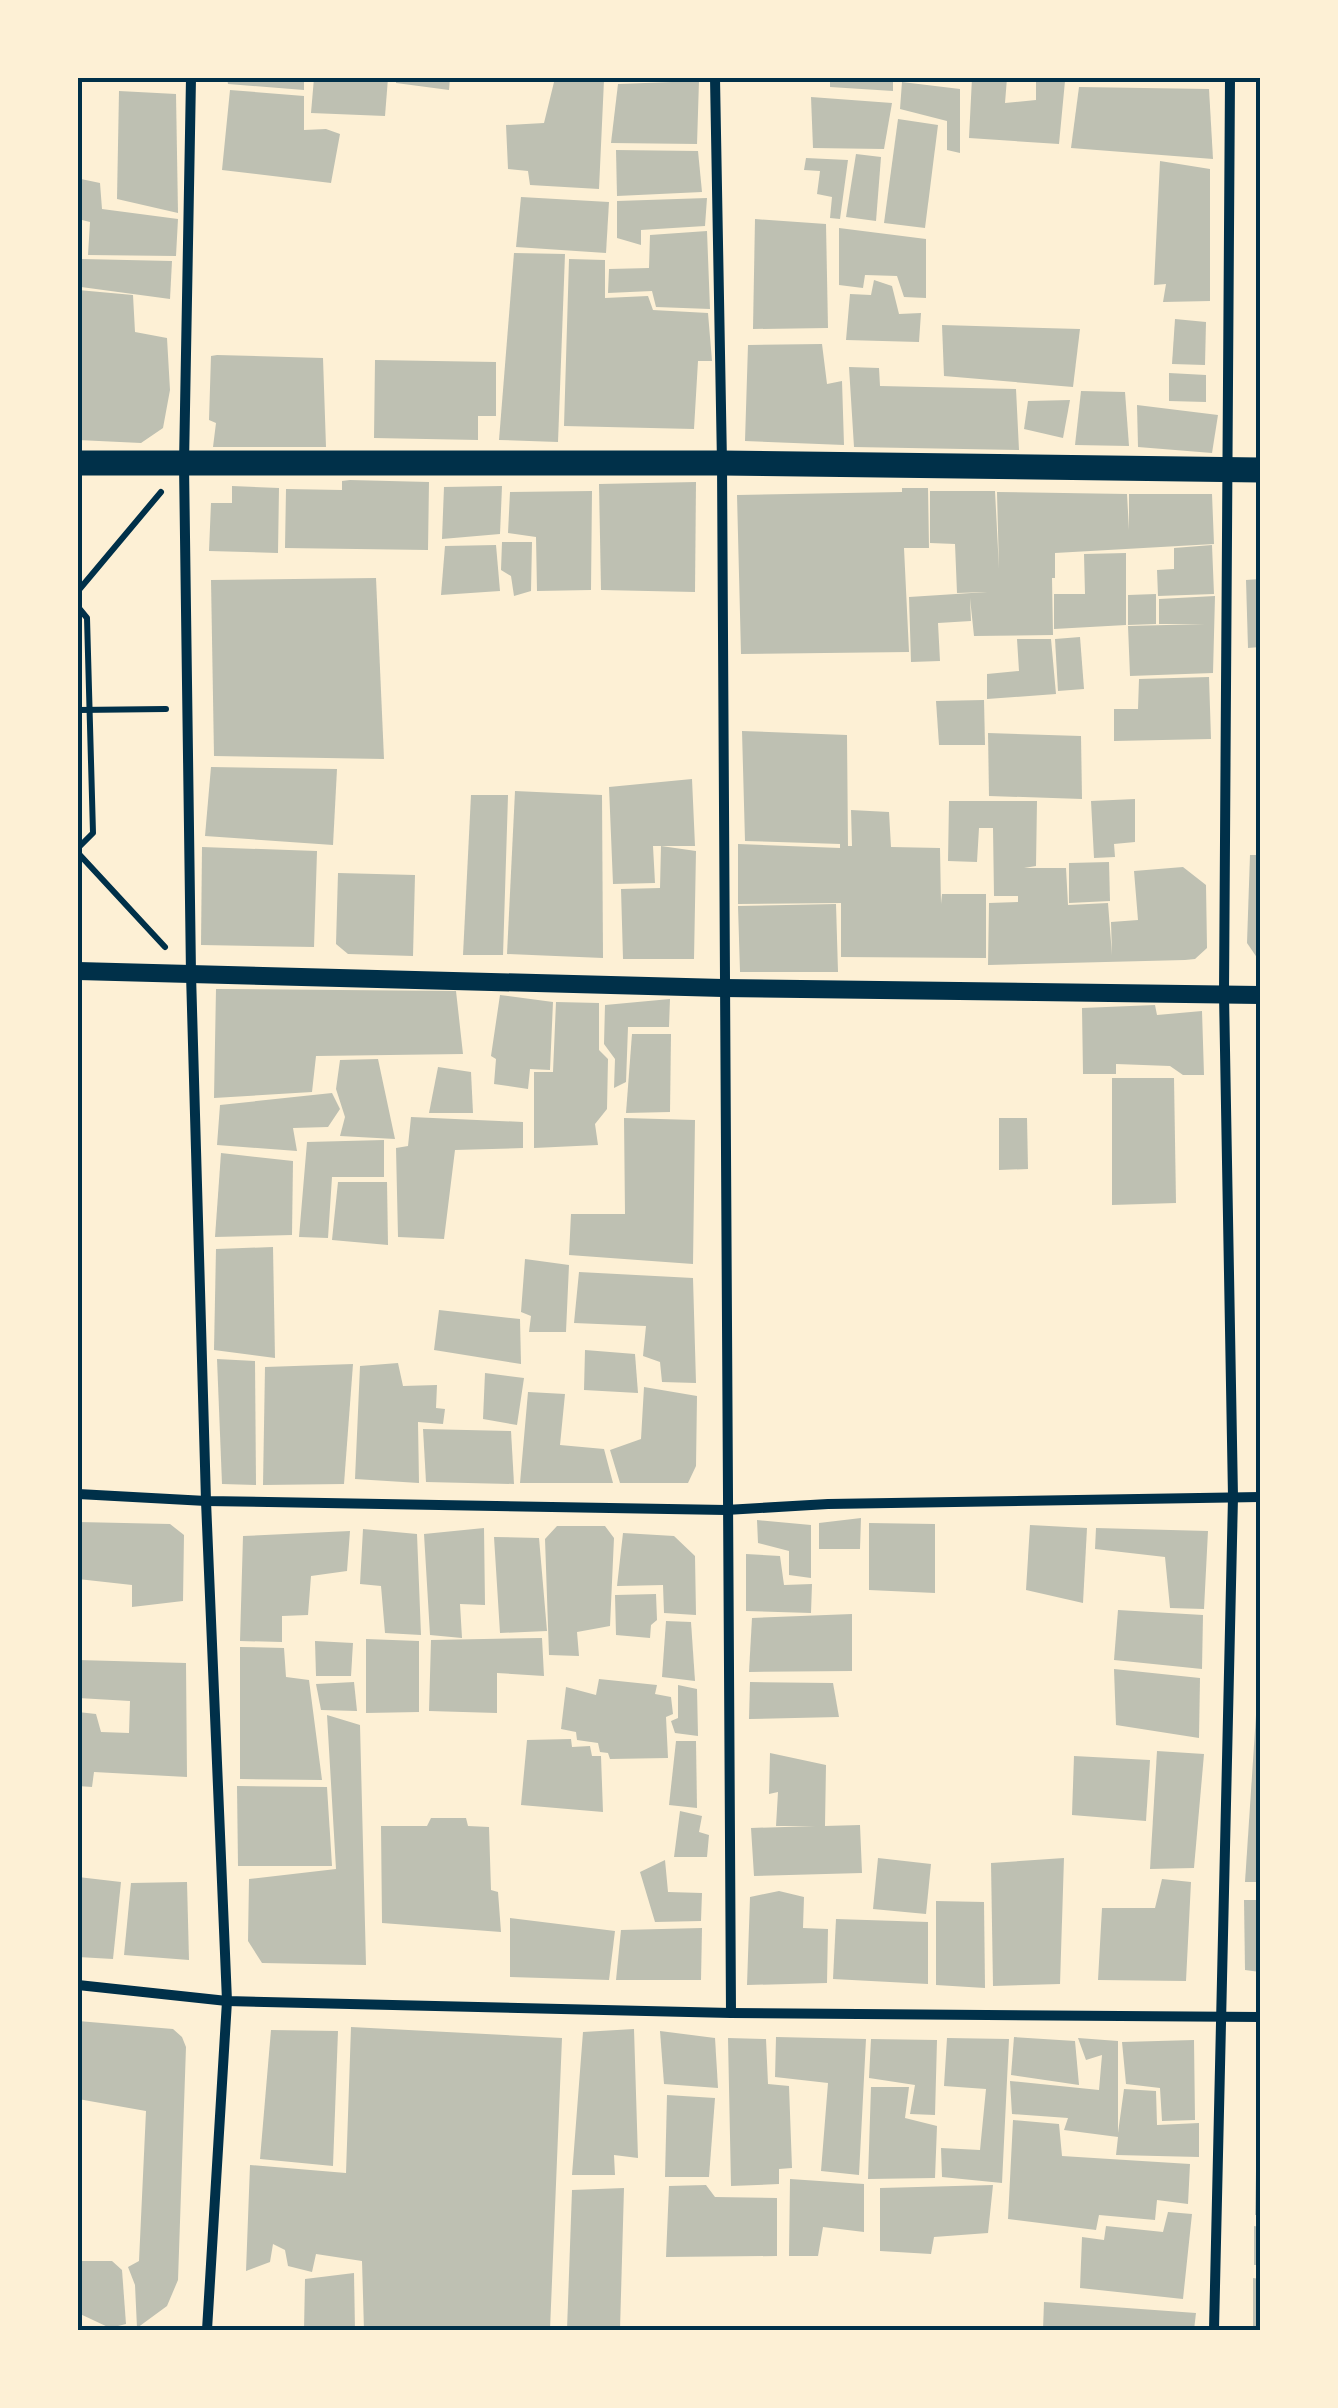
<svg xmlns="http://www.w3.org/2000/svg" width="1338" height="2408" font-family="'Alegreya Sans',sans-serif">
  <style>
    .building { fill: #bec0b2 }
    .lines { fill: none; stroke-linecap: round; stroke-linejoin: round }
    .path { stroke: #003049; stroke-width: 6 }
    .minor { stroke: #003049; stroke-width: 10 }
    .tertiary { stroke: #003049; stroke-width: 18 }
    .primary { stroke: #003049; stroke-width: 25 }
    .neatline { fill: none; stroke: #003049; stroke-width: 4 }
  </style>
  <rect width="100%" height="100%" fill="#fdf0d5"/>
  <g class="building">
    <polygon points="227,78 304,78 304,90 228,84"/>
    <polygon points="314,78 388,78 385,116 311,113"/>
    <polygon points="396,78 450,78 449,90 396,83"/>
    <polygon points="555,78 604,80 599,189 530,185 528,171 508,169 506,125 544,123"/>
    <polygon points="830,78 893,78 893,91 830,87"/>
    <polygon points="972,78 1007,78 1005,103 1036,100 1036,78 1060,78 1065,81 1059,144 969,138"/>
    <polygon points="699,81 697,144 611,143 618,84"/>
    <polygon points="902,82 960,89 960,153 947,150 947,121 900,109"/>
    <polygon points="1079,87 1209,89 1213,159 1071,148"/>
    <polygon points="230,90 304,96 304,130 326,129 340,134 331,183 222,170"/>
    <polygon points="119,91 176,94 178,213 117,199"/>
    <polygon points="811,97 892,103 884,149 813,148"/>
    <polygon points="898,119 938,125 925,228 884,223"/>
    <polygon points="616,150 698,151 702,192 617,196"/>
    <polygon points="856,154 881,157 876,221 846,217"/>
    <polygon points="806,158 848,160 840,219 830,218 832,197 817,194 820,171 804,170"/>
    <polygon points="1160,161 1210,169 1210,301 1163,302 1166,284 1154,285"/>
    <polygon points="81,179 100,183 102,209 178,219 176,256 88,255 90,222 78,219"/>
    <polygon points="521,197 609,202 606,253 516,247"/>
    <polygon points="707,198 705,226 641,230 641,245 617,238 617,201"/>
    <polygon points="755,219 826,224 828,328 753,329"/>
    <polygon points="839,228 926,239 926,298 904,297 897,276 865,275 863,288 839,285"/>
    <polygon points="707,231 710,309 656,307 652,291 608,293 609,269 649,268 650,235"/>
    <polygon points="514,253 565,254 558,442 499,440"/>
    <polygon points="82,259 172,261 170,299 81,287"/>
    <polygon points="569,259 605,260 605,298 648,296 653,310 708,313 712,361 698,361 694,429 564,426"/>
    <polygon points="874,280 892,286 899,314 921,313 919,342 846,340 850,294 871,295"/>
    <polygon points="78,290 133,295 135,332 167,338 170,390 163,428 141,443 78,440"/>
    <polygon points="1175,319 1206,322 1205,365 1172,364"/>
    <polygon points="942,325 1080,329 1073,387 944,376"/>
    <polygon points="822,344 827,384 842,381 844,445 745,441 748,345"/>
    <polygon points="217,355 323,358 326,447 213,447 216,423 209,420 211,356"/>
    <polygon points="375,360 496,362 496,416 478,416 478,440 374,438"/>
    <polygon points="849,367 879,368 880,386 1016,389 1019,450 854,447"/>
    <polygon points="1169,373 1206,375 1206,402 1169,401"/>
    <polygon points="1081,391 1125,392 1129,446 1075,445"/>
    <polygon points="1070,400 1063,438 1024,429 1028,401"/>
    <polygon points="1137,405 1218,415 1212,453 1138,447"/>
    <polygon points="350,480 429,482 428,550 285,548 286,489 342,490 342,481"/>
    <polygon points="696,482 695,592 601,590 599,484"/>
    <polygon points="232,486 279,488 278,553 209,551 211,503 232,503"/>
    <polygon points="502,486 500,534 442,539 444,487"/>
    <polygon points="902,488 928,488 929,548 904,548 909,652 741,654 737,495 902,492"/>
    <polygon points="592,491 591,590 537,591 536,537 508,533 510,492"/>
    <polygon points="930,491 995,491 999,569 997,492 1127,494 1129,530 1129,494 1212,494 1214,544 1055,553 1055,578 1052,578 1053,635 974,636 970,598 971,621 938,623 940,661 911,662 909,597 987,592 957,593 955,544 930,543"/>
    <polygon points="502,542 532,542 531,591 514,596 511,576 501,570"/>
    <polygon points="496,545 500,591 441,595 445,546"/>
    <polygon points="1212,545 1214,594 1158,596 1157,570 1174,569 1174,548"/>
    <polygon points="1126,553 1126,625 1054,629 1054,594 1085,594 1084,554"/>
    <polygon points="376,578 384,759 214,756 211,580"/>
    <polygon points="1260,579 1260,647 1248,648 1246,580"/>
    <polygon points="1156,594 1156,624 1128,625 1128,595"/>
    <polygon points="1215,596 1213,673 1130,676 1128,626 1205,624 1159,624 1159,599"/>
    <polygon points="1080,637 1084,689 1058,691 1055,639"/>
    <polygon points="1017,639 1051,639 1056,694 987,699 987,674 1019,671"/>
    <polygon points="1209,677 1211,739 1114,741 1114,709 1138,709 1139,679"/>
    <polygon points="984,700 985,745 939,745 936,701"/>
    <polygon points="742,731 847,735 848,846 852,846 851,810 889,812 891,847 940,848 941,904 942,894 986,894 986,958 841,957 841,903 738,904 738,844 840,848 840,844 745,841"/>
    <polygon points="988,733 1081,736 1082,799 989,796"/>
    <polygon points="211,767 337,769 333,845 205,836"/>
    <polygon points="692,779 695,846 653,846 655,883 613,884 609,787"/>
    <polygon points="515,791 602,795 603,958 507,954"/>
    <polygon points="471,795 508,795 503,955 463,955"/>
    <polygon points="1135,799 1135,842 1114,844 1115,857 1094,858 1091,801"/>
    <polygon points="949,801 1037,801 1036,866 1024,868 1066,868 1068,905 1108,903 1112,955 1111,922 1138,920 1134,871 1183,867 1206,885 1207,948 1195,959 1185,960 988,965 989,903 1018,902 1018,896 994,896 993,828 979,828 977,862 948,861"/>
    <polygon points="661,846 696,851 694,959 623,959 621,889 660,888"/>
    <polygon points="202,847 317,851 314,947 201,945"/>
    <polygon points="1250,855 1260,855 1260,962 1247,943"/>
    <polygon points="1109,862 1110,901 1069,903 1069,863"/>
    <polygon points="338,873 415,875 413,956 348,954 336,944"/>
    <polygon points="836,904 838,972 740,972 738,906"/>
    <polygon points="216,989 456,991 463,1054 316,1056 312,1092 214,1098"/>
    <polygon points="500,995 553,1002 550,1070 530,1069 528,1089 494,1084 496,1059 491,1056"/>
    <polygon points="670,999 669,1027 628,1027 626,1082 614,1088 615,1059 604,1044 605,1005"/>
    <polygon points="556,1002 599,1003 599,1050 608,1059 607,1109 595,1124 598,1145 534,1148 534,1072 553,1072"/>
    <polygon points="1155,1005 1157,1015 1202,1011 1204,1075 1183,1075 1170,1066 1116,1064 1116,1074 1083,1074 1082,1008"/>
    <polygon points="632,1034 671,1034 670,1112 626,1113"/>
    <polygon points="378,1059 395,1139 340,1136 345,1117 336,1089 340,1060"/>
    <polygon points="438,1067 471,1072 473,1113 429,1113"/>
    <polygon points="1112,1078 1174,1078 1176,1203 1112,1205"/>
    <polygon points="332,1093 340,1109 328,1127 293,1128 297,1151 217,1145 220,1105"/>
    <polygon points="411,1117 523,1122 523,1148 455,1150 444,1239 398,1237 396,1148 408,1146"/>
    <polygon points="624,1118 695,1120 693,1264 569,1255 571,1214 625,1214"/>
    <polygon points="999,1118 1027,1118 1028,1169 999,1170"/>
    <polygon points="384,1140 384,1177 332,1177 328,1238 299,1237 307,1142"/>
    <polygon points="221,1153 293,1161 292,1235 215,1237"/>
    <polygon points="338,1182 387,1182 388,1245 332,1240"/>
    <polygon points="273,1247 275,1358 214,1350 216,1249"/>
    <polygon points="525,1259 569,1265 566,1332 529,1332 531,1316 521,1312"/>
    <polygon points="579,1272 693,1278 696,1383 662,1382 660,1362 643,1356 646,1326 574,1323"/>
    <polygon points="439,1310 520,1319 521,1364 434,1350"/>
    <polygon points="585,1350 635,1354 638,1393 584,1390"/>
    <polygon points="217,1359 255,1361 256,1485 222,1484"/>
    <polygon points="398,1363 403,1386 437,1385 436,1408 445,1409 443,1424 418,1422 419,1483 355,1479 360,1366"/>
    <polygon points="353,1364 344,1484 263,1485 265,1367"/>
    <polygon points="485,1373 524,1378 517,1425 483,1419"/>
    <polygon points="644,1387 697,1396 696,1466 688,1483 620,1483 610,1450 641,1439"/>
    <polygon points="528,1392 565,1394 560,1445 604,1449 613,1483 520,1483"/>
    <polygon points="423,1429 511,1431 514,1484 426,1482"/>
    <polygon points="861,1518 860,1549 819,1549 819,1523"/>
    <polygon points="757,1520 811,1525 811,1578 789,1575 789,1551 758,1543"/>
    <polygon points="78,1522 170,1524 184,1535 183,1601 132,1607 132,1585 78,1579"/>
    <polygon points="869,1523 935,1524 935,1593 869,1590"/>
    <polygon points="1030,1525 1087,1528 1083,1603 1026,1590"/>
    <polygon points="557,1526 605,1526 614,1538 610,1626 577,1632 579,1656 549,1655 545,1539"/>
    <polygon points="484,1528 485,1605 460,1604 462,1638 430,1635 424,1534"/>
    <polygon points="1096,1528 1208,1531 1204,1609 1170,1608 1165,1557 1095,1549"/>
    <polygon points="363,1529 417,1534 421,1635 385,1633 381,1586 360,1584"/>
    <polygon points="350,1531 347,1571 311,1576 308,1615 282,1616 282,1642 240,1641 243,1536"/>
    <polygon points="623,1533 674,1536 695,1556 696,1615 664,1613 663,1585 617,1586"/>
    <polygon points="494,1537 539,1538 547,1631 500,1633"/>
    <polygon points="746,1554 780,1556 784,1585 812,1584 811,1613 746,1611"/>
    <polygon points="656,1594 657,1620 651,1625 650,1638 616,1635 615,1595"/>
    <polygon points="1118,1610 1203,1615 1202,1669 1114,1660"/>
    <polygon points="852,1614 852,1671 749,1672 752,1618"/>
    <polygon points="666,1621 691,1622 695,1681 662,1677"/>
    <polygon points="542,1638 544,1676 497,1673 497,1713 429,1711 431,1640"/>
    <polygon points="366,1639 419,1641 419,1712 366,1713"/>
    <polygon points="315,1641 353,1643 351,1676 316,1676"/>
    <polygon points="240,1647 284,1648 286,1677 309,1680 322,1780 240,1779"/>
    <polygon points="78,1660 186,1663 187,1777 94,1772 92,1787 78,1786 78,1712 96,1714 101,1732 129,1733 130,1701 78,1698"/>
    <polygon points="1114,1669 1200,1678 1199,1738 1116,1725"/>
    <polygon points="599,1679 657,1685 655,1694 671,1697 673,1714 666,1717 668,1758 610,1759 608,1753 600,1752 598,1743 577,1740 576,1732 561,1729 566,1687 596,1695"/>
    <polygon points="354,1682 357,1711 321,1710 316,1684"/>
    <polygon points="750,1682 833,1683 839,1717 749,1719"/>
    <polygon points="678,1685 697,1689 698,1736 675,1733 671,1721 678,1718"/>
    <polygon points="1258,1685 1260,1685 1260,1882 1245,1882"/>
    <polygon points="327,1715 360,1725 366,1965 262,1963 248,1941 249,1879 336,1869"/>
    <polygon points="571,1739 572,1747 590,1746 592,1756 601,1756 603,1812 521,1805 527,1740"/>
    <polygon points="676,1741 696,1741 697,1808 669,1805"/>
    <polygon points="1157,1751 1204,1754 1194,1868 1150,1869"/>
    <polygon points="770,1753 826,1765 825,1826 860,1825 862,1873 754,1876 751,1828 815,1826 776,1826 778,1792 769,1794"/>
    <polygon points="1074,1756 1150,1760 1146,1821 1072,1815"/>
    <polygon points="237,1786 327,1787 332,1866 238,1866"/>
    <polygon points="680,1811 702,1816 699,1832 709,1835 707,1857 674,1857"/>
    <polygon points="431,1818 466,1818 468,1826 489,1827 491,1890 498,1892 501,1932 382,1923 381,1826 427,1826"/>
    <polygon points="878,1858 931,1864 926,1914 873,1909"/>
    <polygon points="1064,1858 1060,1984 993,1986 991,1863"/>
    <polygon points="665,1860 668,1892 702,1893 701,1921 655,1922 640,1872"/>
    <polygon points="78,1877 121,1882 113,1959 78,1957"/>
    <polygon points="1162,1879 1191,1882 1186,1981 1098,1980 1102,1908 1155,1908"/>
    <polygon points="187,1882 189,1960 124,1955 131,1883"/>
    <polygon points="779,1891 804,1897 803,1928 828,1929 827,1983 747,1985 750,1897"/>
    <polygon points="1244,1900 1260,1900 1260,1972 1245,1970"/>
    <polygon points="936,1901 984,1902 985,1988 936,1985"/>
    <polygon points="510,1918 615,1931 609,1980 510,1977"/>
    <polygon points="836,1919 928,1922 928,1984 833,1979"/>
    <polygon points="702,1928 701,1980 616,1980 621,1930"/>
    <polygon points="78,2021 173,2029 182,2037 186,2047 178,2280 167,2306 137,2328 135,2285 128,2267 139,2261 146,2111 78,2099"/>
    <polygon points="351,2027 562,2038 550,2330 364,2330 362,2261 316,2254 312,2272 288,2266 285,2250 273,2244 270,2262 246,2271 250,2165 346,2173"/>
    <polygon points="634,2029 638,2158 614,2155 615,2175 572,2175 583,2032"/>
    <polygon points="271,2030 338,2031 333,2166 260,2159"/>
    <polygon points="660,2031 715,2038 718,2088 664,2084"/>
    <polygon points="776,2037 866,2039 859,2175 821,2171 828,2083 775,2077"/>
    <polygon points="1014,2037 1075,2041 1079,2085 1011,2075"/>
    <polygon points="728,2038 766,2039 768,2084 789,2086 792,2168 779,2169 779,2184 731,2186"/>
    <polygon points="947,2038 1009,2039 1002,2183 942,2177 941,2148 980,2150 986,2089 944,2086"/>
    <polygon points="1078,2038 1118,2041 1118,2133 1124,2089 1156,2091 1157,2125 1199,2123 1199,2157 1116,2155 1118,2137 1064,2130 1068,2118 1012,2114 1010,2081 1099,2090 1102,2055 1086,2060"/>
    <polygon points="871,2039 937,2040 935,2115 910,2114 915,2085 869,2078"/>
    <polygon points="1194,2040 1195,2120 1162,2121 1160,2088 1126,2084 1122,2042"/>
    <polygon points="871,2087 909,2087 905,2118 937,2126 935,2178 868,2179"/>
    <polygon points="667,2095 715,2098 709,2177 665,2177"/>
    <polygon points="1013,2120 1059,2124 1062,2156 1190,2164 1188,2204 1157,2200 1155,2220 1099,2215 1096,2230 1008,2219"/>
    <polygon points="1257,2128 1260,2128 1260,2215 1255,2215"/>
    <polygon points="790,2179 864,2184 864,2232 823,2227 818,2256 789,2256"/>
    <polygon points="706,2185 715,2197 777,2198 777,2256 666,2257 669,2186"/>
    <polygon points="993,2185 988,2233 934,2237 931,2254 880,2251 880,2188"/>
    <polygon points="624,2188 620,2330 567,2330 572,2190"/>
    <polygon points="1168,2212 1192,2214 1183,2299 1080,2288 1082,2237 1104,2240 1106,2226 1163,2232"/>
    <polygon points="1254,2226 1260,2227 1260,2265 1254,2265"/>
    <polygon points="78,2261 112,2261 122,2270 126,2324 110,2328 78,2313"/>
    <polygon points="354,2273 355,2330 304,2330 305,2279"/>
    <polygon points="1253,2278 1260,2279 1260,2330 1253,2330"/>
    <polygon points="1044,2302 1196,2313 1194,2330 1043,2330"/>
  </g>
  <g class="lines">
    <g class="path">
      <polyline points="78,591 161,492"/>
      <polyline points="78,607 87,618 93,833 78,848"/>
      <polyline points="78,710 166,709"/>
      <polyline points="78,853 165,947"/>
    </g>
    <g class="minor">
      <polyline points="191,78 184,464 191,974 206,1501 227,2001 207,2330"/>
      <polyline points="715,78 722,463 731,2013"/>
      <polyline points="78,1494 206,1501 726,1510 828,1504 1260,1497"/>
      <polyline points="78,1985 227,2001 731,2013 1260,2017"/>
      <polyline points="1214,2330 1233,1497 1224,994 1230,78"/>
    </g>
    <polyline class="tertiary" points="78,971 723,988 1260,995"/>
    <polyline class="primary" points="78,463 722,463 1260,470"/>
  </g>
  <rect width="1338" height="2408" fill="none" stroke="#fdf0d5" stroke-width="160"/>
  <rect x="80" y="80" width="1178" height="2248" class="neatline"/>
</svg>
